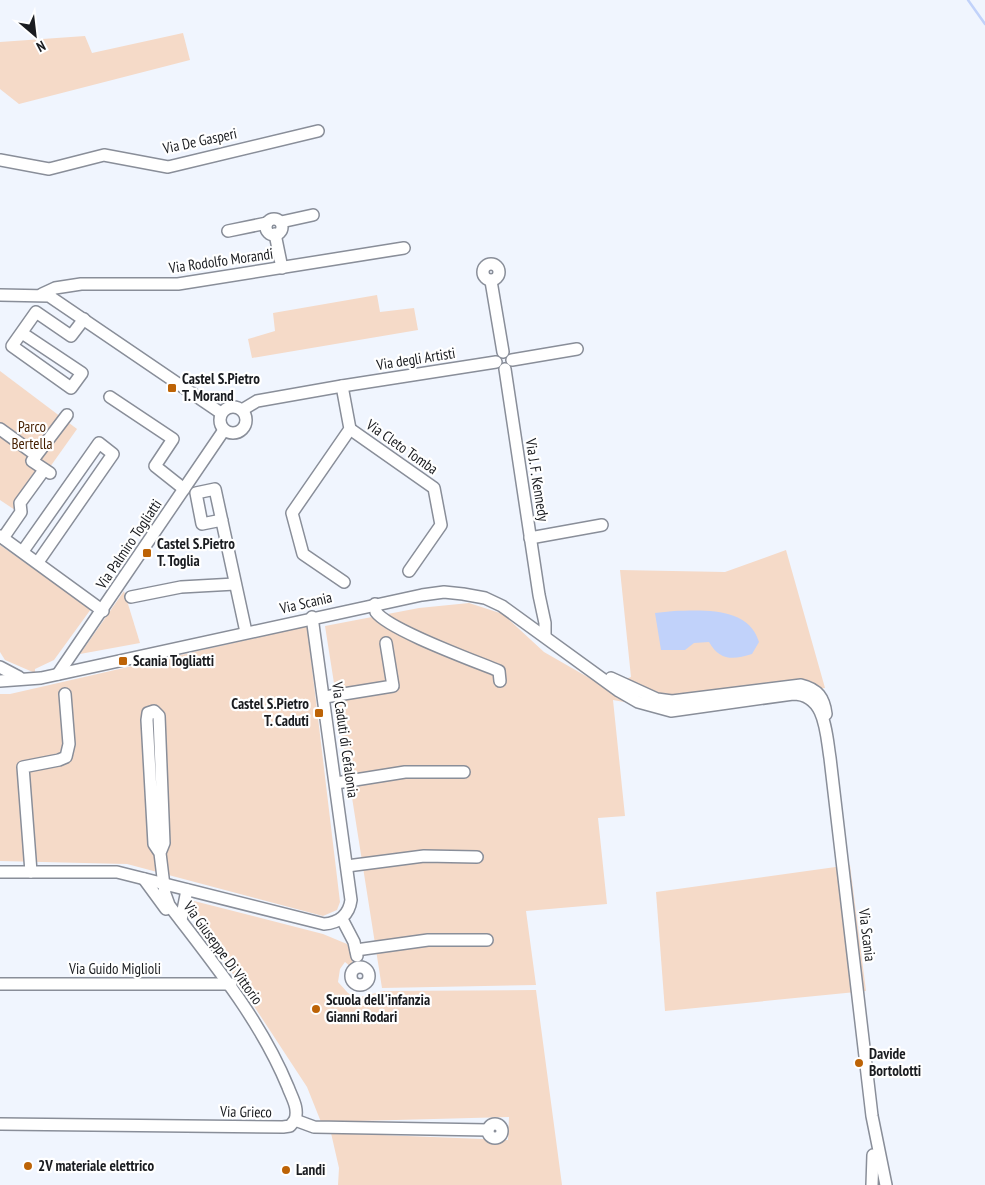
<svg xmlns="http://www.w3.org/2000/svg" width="985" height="1185" font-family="'PT Sans Narrow',sans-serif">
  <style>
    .green { fill: #f5dac8 }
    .water { fill: #c1d2fa }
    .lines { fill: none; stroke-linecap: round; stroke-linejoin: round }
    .stream { stroke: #c1d2fa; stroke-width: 2.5 }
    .minor-casing { stroke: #898e99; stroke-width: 14 }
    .minor { stroke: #fff; stroke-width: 11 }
    .poi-dot { fill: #bd6306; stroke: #fff; stroke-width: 2 }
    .labels { text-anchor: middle; stroke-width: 4.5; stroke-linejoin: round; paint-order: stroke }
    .street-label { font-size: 15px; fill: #1a1c20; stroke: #fff }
    .poi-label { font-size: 15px; font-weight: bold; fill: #1a1c20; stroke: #fff; text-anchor: start }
    .park-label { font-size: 15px; fill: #451f00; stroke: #fff }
  </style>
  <rect width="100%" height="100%" fill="#f0f5fe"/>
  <g class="green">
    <polygon points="183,33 190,60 19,104 0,89 0,42 85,36 92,53"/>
    <polygon points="377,295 380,312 414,308 418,330 252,358 248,339 275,331 273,313"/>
    <polygon points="0,371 77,429 18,512 0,500"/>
    <polygon points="0,545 91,609 54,660 35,669 35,673 5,660 0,652"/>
    <polygon points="786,550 825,688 663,709 613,700 625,816 598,818 607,904 526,911 536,985 382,988 325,626 419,608 469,603 503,614 544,652 612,691 612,685 631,677 620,570 725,572"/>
    <polygon points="124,591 140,643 80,654"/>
    <polygon points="307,626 340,902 337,910 323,916 127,864 0,861 0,694 10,694"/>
    <polygon points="850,865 866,991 665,1011 656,892"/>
    <polygon points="194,901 323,934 347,944 354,956 351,967 345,962 340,969 338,982 348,993 357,998 383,991 536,990 562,1185 338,1185 339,1168 331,1133 508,1140 509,1117 321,1122 307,1087 189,907"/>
  </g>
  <path class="water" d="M674,611C704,610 749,607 759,642L752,654C733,660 720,661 709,642L694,643L685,650H661L655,613Z"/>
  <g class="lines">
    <polyline class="stream" points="968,0 985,24"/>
    <defs>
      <g id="minor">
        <polyline points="0,160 49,169 104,155 168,167 318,131"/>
        <circle cx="274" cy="227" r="8"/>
        <polyline points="281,222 313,215"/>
        <polyline points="228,231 267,223"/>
        <polyline points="275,234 282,268"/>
        <circle cx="491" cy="272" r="8"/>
        <polyline points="491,281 503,352"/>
        <polyline points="42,294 55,288 81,284 178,284 404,248"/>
        <polyline points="0,295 49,296 221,413"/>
        <polyline points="22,333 82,373 71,388 12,346 36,312 71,336 84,319"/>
        <polyline points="512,360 577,349"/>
        <polyline points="505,369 539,595 545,623 545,636"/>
        <polyline points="342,386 496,362"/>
        <polyline points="110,397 173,439 155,466 184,489"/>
        <circle cx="233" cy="420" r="13"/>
        <polyline points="242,410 257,401 342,386 350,429 292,513 303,554 344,582"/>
        <polyline points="0,429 36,455"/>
        <polyline points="350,429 434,488 441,525 409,571"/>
        <polyline points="50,473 32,461 67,415"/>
        <polyline points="222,520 202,524 196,493 215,489 246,632"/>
        <polyline points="0,536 103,611"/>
        <polyline points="3,538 21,512 20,503 44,470"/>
        <polyline points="530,538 602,525"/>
        <polyline points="23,551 99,443 113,454 38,562"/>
        <polyline points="131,597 181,587 235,584"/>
        <path d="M375,604L376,612C389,630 475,661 499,671L500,681"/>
        <polyline points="0,667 19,677"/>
        <polyline points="58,674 224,430"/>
        <path d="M611,678L657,699L672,701L801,685C818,689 824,698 826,714"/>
        <path d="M0,681L41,678L422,595L444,592L463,594L485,598L502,606L619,691L638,702L671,711L793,694C826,694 826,734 830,758L872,1116L886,1185"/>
        <polyline points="325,697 393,686 386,643"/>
        <polyline points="336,783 405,772 464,772"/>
        <path d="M160,853L164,843L159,716L154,711L148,713L147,720L154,844L160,853L165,894L169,905C213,963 260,1019 288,1087C292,1098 299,1108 295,1120"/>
        <polyline points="347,866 424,856 477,857"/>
        <path d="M0,872H117L324,924C339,923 349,915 351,900L312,617"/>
        <polyline points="31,872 23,767 59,760 66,757 69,744 65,694"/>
        <polyline points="144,879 166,909"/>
        <polyline points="342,919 354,942 357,956"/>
        <polyline points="181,920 187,890"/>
        <polyline points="356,950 428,940 487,940"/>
        <circle cx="360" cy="976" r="9"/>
        <polyline points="0,984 231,984"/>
        <polyline points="0,1124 283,1127 290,1126 295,1120 314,1127 488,1130"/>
        <circle cx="495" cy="1131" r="7"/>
        <polyline points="872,1185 873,1155"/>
      </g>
    </defs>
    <use href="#minor" class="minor-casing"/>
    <use href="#minor" class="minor"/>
  </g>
  <g class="poi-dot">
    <rect x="167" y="383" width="10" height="10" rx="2.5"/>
    <rect x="142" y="548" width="10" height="10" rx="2.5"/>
    <rect x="118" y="656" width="10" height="10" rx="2.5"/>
    <rect x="314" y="708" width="10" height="10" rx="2.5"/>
    <circle cx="316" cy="1009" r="5"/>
    <circle cx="859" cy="1063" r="5"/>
    <circle cx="28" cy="1166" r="5"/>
    <circle cx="286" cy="1170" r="5"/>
  </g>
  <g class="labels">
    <g class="street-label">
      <text transform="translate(200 141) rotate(-12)" y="5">Via De Gasperi</text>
      <text transform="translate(221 261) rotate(-8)" y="5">Via Rodolfo Morandi</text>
      <text transform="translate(416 359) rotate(-9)" y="5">Via degli Artisti</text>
      <text transform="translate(402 447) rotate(35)" y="5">Via Cleto Tomba</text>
      <text transform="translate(537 480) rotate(81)" y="5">Via J. F. Kennedy</text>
      <text transform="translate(129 544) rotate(-56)" y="5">Via Palmiro Togliatti</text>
      <text transform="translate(306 603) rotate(-13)" y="5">Via Scania</text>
      <text transform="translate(345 740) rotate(82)" y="5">Via Caduti di Cefalonia</text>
      <text transform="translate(867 935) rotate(83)" y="5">Via Scania</text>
      <text transform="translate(223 953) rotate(54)" y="5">Via Giuseppe Di Vittorio</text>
      <text x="115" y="974">Via Guido Miglioli</text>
      <text transform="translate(246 1112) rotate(1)" y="5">Via Grieco</text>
    </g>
    <g class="poi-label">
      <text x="182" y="384">Castel S.Pietro<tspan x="182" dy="17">T. Morand</tspan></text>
      <text x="157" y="549">Castel S.Pietro<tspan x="157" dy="17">T. Toglia</tspan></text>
      <text x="133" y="666">Scania Togliatti</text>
      <text x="309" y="709" text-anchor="end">Castel S.Pietro<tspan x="309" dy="17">T. Caduti</tspan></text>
      <text x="326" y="1005">Scuola dell'infanzia<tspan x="326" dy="17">Gianni Rodari</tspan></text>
      <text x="869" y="1059">Davide<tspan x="869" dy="17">Bortolotti</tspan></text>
      <text x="38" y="1171">2V materiale elettrico</text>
      <text x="296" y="1175">Landi</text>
    </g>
    <g class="park-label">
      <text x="32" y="432">Parco<tspan x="32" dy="17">Bertella</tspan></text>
    </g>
  </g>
  <g transform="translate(35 35) rotate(152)" stroke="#ffffff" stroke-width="4" paint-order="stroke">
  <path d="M0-4L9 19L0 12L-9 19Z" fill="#1a1c20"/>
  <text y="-8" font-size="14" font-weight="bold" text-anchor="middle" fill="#1a1c20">N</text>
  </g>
</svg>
